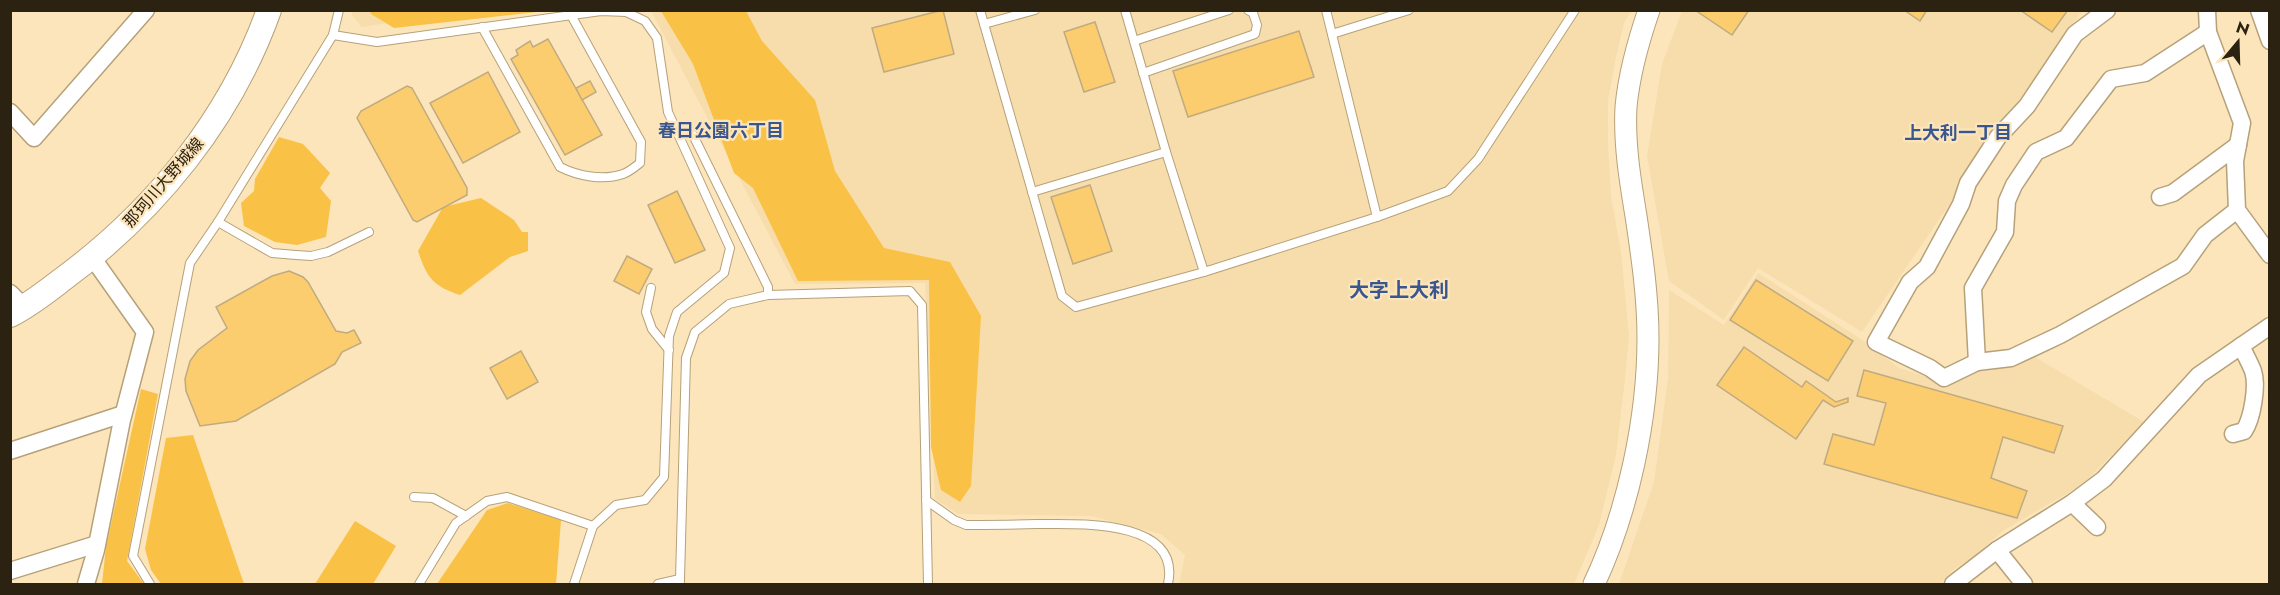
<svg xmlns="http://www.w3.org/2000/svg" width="2280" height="595" font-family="Jost,'Noto Sans JP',sans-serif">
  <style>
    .built { fill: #f7ddab }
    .green { fill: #f9c146 }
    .building { fill: #fccd6e; stroke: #bfaa81; stroke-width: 1.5 }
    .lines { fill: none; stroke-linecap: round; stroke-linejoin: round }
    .service-casing { stroke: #b6a179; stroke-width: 10 }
    .minor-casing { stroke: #b6a179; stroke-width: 19 }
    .tertiary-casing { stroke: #b6a179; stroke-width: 23 }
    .secondary-casing { stroke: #b6a179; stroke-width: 26 }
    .service { stroke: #fff; stroke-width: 8 }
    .minor { stroke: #fff; stroke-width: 16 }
    .tertiary { stroke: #fff; stroke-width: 21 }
    .secondary { stroke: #fff; stroke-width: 24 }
    .labels { text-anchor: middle; stroke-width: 4.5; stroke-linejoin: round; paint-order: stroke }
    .street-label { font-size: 16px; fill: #2b2212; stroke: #fce5bb }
    .neighbourhood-label { font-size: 18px; font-weight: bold; fill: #3a568f; stroke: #fce5bb }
    .quarter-label { font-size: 20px; font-weight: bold; fill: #3a568f; stroke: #fce5bb }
  </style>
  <rect width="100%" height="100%" fill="#fce5bb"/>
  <g class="built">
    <polygon points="352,11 465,11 362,27 352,15"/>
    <polygon points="651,11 1631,11 1624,23 1616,57 1608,101 1608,145 1611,196 1621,252 1629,336 1625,379 1616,455 1599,525 1574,584 1179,584 1185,555 1161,534 1091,516 958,514 935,499 925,283 795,284"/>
    <polygon points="1682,11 2082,11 1862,332 1758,268 1724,320 1669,281 1647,156 1662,64"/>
    <polygon points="1758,273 1861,339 1899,368 1947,383 1967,375 2035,357 2144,422 2089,478 2073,490 2004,530 1973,557 1953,570 1940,584 1619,584 1654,482 1668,378 1669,290 1724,325"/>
  </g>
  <g class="green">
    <polygon points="370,11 370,10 546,11 394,28 371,14"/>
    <polygon points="661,11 746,11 762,41 815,100 835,171 884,248 950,262 981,316 971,486 960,502 941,490 931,447 929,280 798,281 753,188 734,173 693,64"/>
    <polygon points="279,137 303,144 330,173 320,188 331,201 326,237 297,245 275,242 244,226 241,203 254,191 255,179"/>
    <path d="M481,198L514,220L522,232H528V251L510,257L460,295C433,286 427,278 418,251L443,207Z"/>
    <polygon points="141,389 158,394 127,561 144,584 102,584 106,547"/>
    <polygon points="193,435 244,584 161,584 151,570 145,549 166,438"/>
    <polygon points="508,503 561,520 556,584 437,584 487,510"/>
    <polygon points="355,521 396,546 373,584 315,584"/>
  </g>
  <g class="building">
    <polygon points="943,10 954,54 884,72 872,28"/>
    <polygon points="1695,10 1749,10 1732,35"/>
    <polygon points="1904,10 1927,10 1920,21"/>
    <polygon points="2020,10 2068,10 2052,32"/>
    <polygon points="1095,22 1115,82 1084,92 1064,32"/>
    <polygon points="1299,31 1314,77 1188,117 1173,71"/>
    <polygon points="548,39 602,135 565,155 511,59 518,55 516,50 530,41 533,47"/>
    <polygon points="488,72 520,132 463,163 430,103"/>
    <polygon points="590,81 596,92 582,100 576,88"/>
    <polygon points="407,86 412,88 467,188 467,195 417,222 413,220 357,118 361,111"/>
    <polygon points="1090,185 1112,251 1073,264 1051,197"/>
    <polygon points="677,191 705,250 675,263 648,205"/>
    <polygon points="627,256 652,269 639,294 614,281"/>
    <polygon points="289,271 303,277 308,282 336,331 347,333 354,330 361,343 342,352 335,364 236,421 200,426 186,391 185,379 190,361 198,350 227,328 216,307 272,276"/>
    <polygon points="1756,280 1853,341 1828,381 1730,320"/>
    <polygon points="1744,347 1802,387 1806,381 1836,402 1848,398 1848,402 1834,407 1823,400 1796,439 1717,385"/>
    <polygon points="521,351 538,382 507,399 490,368"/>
    <polygon points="1864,370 2063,426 2054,453 2003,437 1991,478 2027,491 2017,518 1824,464 1833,434 1874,445 1886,403 1857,396"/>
  </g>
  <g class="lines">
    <defs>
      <g id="service">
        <polyline points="980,10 1062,296 1076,307 1204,272 1377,217 1448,191 1478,159 1575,10"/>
        <polyline points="1125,10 1166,152 1204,272"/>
        <polyline points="1326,10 1377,217"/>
        <polyline points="984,24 1035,10"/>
        <path d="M482,27L560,167C578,176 603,181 623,174C629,172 635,167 640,163L641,142L571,15"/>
        <polyline points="1332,34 1409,10"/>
        <polyline points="333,35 377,42 601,11 626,12 645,21 657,38 668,112 730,248 724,273 677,312 669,336 664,477 645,500 616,505 593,526"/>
        <polyline points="1134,41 1229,10"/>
        <polyline points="1143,73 1255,34 1257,25 1253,13 1248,10"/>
        <polyline points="677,132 693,135 768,287 768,295"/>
        <polyline points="1032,192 1166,152"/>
        <polyline points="218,222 272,253 296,255 311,256 328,252 369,232"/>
        <polyline points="651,288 646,312 652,329 669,350"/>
        <polyline points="414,497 433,498 466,516"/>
        <path d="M926,500L954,520L966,525C990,525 1013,525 1036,524C1076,524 1182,518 1168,584"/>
        <polyline points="680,579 686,358 695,332 729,304 768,295 910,291 922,305 928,584"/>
        <polyline points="150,584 133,556 190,263 218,222 333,35 339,10"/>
        <polyline points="419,584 456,523 487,501 507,497 593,526 574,584"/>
        <polyline points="658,584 680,579 680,582"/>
      </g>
      <g id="minor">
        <polyline points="2207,10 2208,32 2242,123 2235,161 2237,210 2270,255"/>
        <polyline points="2259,10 2270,41"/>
        <polyline points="2208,32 2145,73 2111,79 2066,138 2036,152 2014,185 2007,201 2005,232 1973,288 1977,362 2011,358 2060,335 2183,266 2205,235 2237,210"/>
        <polyline points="10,112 34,138 146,10"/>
        <polyline points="2160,197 2173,193 2238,145"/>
        <polyline points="10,293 25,308"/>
        <polyline points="1977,362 1944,378 1930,368 1876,342 1910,282 1927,267 1961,204 1968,183 1998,137 2027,106 2075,34 2107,10"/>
        <path d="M2233,434L2244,431C2252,419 2258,386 2253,371C2250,363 2245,354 2241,346"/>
        <polyline points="10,451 123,414"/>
        <polyline points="2072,503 2097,527"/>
        <polyline points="1997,550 2024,584"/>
        <polyline points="10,571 97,544"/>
        <polyline points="86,584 96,550 122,420 145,332 92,257"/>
        <polyline points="1953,584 1997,550 2072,503 2104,479 2199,375 2270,326"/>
      </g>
      <path id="tertiary" d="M1594,584C1628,512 1648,418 1648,338C1648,297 1642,256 1636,216C1630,180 1624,143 1626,107C1629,74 1638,42 1649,10"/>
      <path id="secondary" d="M10,315C30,305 46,292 63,279C155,211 230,119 269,10"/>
    </defs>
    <use href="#service" class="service-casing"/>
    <use href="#minor" class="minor-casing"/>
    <use href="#tertiary" class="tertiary-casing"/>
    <use href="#secondary" class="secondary-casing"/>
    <use href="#service" class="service"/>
    <use href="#minor" class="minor"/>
    <use href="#tertiary" class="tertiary"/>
    <use href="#secondary" class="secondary"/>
  </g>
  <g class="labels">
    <g class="street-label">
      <text transform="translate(163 182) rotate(-49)" y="6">那珂川大野城線</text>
    </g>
    <g class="neighbourhood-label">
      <text x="721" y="137">春日公園六丁目</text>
      <text x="1958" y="139">上大利一丁目</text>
    </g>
    <g class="quarter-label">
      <text x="1399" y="297">大字上大利</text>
    </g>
  </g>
  <rect width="2280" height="595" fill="none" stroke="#2b2212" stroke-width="24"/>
  <g transform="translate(2238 42) rotate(19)" stroke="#fce5bb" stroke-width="4.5" paint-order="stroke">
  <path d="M0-4.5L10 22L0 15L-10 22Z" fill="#2b2212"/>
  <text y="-9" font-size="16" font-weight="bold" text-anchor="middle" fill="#2b2212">N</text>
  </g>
</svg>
